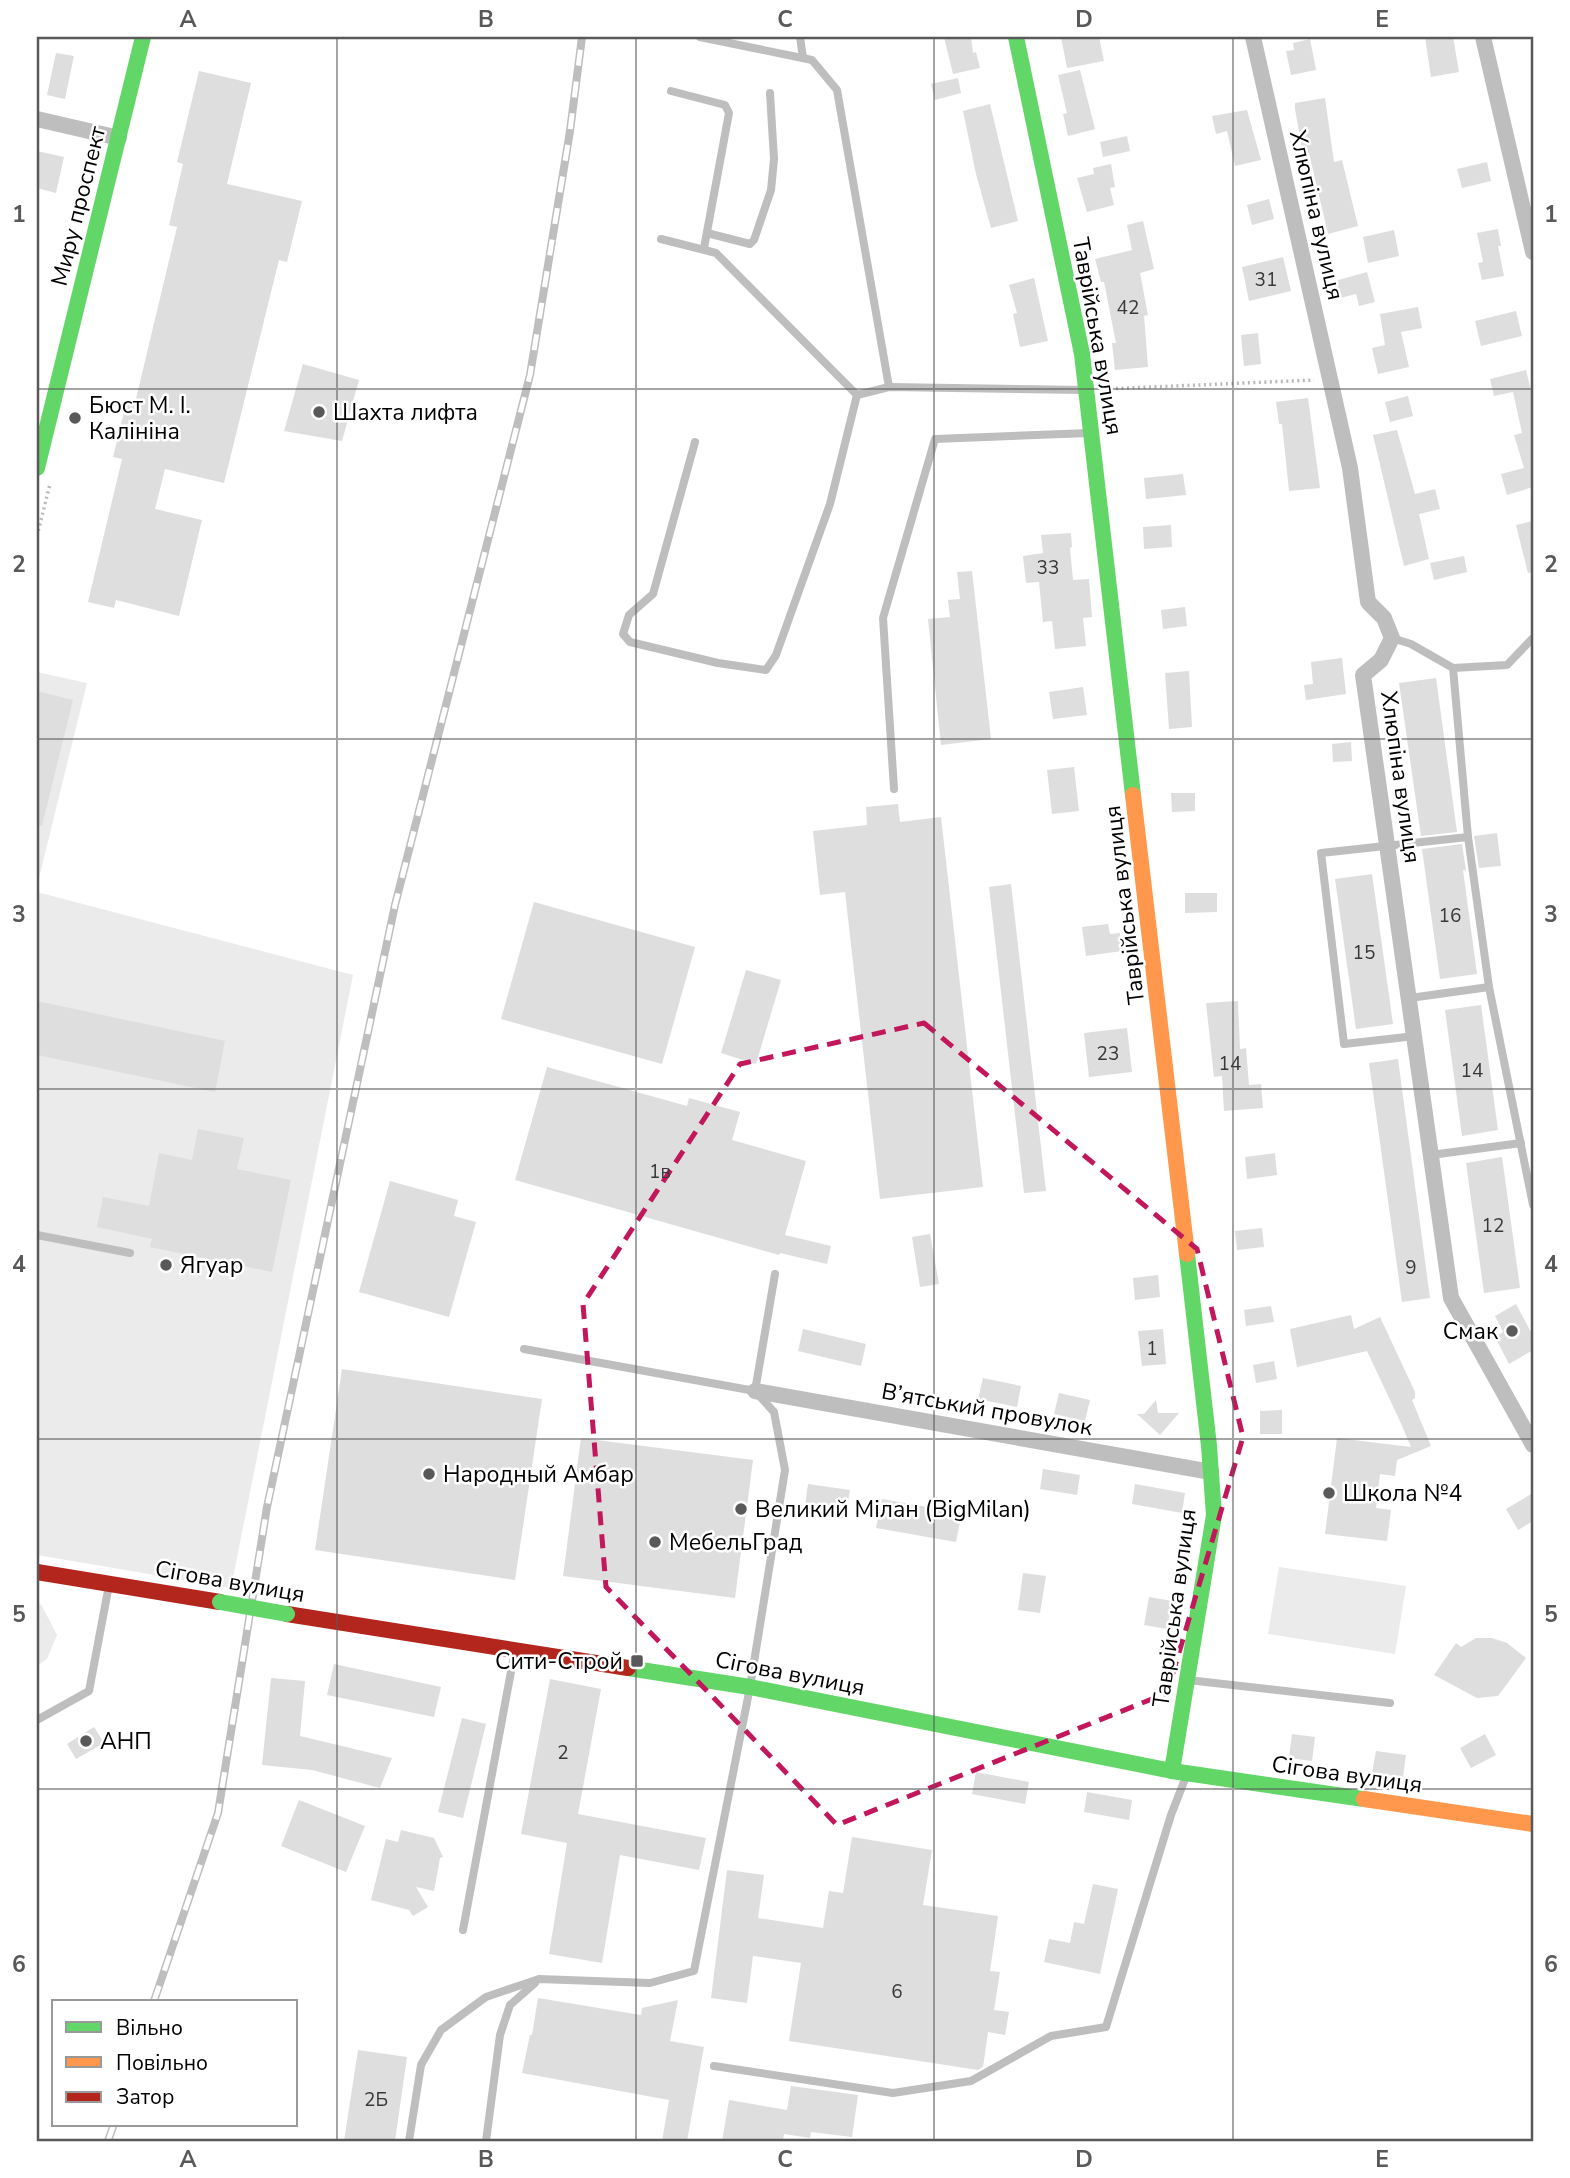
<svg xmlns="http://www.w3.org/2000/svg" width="1570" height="2178" font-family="'Nunito Sans',sans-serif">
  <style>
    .green { fill: #ebebeb }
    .building { fill: #dedede }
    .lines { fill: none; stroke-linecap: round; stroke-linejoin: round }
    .path { stroke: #b9b9b9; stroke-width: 3.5; stroke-dasharray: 2 3.5; stroke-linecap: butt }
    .lane { stroke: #bebebe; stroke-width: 8 }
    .street { stroke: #bebebe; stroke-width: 16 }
    .fast { stroke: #63d668; stroke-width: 16 }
    .slow { stroke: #ff974d; stroke-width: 16 }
    .jam { stroke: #b3261e; stroke-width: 16 }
    .rail-casing { stroke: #bebebe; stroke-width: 8 }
    .rail { stroke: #fff; stroke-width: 5; stroke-dasharray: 16; stroke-linecap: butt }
    .fast-bridge { stroke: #63d668; stroke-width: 16 }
    .marked { fill: none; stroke: #c2185b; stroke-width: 5; stroke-dasharray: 14 9; stroke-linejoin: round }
    .grid { fill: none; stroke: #595959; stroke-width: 2; stroke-opacity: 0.55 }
    .poi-dot { fill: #595959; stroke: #fff; stroke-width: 2.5 }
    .labels { text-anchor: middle; stroke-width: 5; stroke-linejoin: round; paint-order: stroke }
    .number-label { font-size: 19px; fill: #383838 }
    .street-label { font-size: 23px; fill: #000; stroke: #fff }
    .poi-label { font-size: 23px; fill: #000; stroke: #fff; text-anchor: start }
    .neatline { fill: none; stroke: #595959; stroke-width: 2.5 }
    .grid-label { font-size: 23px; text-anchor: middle; font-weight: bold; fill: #595959 }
  </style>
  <rect width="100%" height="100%" fill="#fff"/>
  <g class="green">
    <polygon points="37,672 87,683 37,886"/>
    <polygon points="37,892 353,975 231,1588 37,1555"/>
    <polygon points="1279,1567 1406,1586 1395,1654 1268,1634"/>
    <polygon points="37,1601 42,1606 57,1635 47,1659 37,1666"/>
  </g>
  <g class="building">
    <polygon points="944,37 971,37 973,53 976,52 980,68 953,74"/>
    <polygon points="1061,37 1099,37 1104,61 1067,68"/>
    <polygon points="1425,37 1453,37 1459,72 1431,77"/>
    <polygon points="1310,39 1316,70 1291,75 1286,51 1294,50 1293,43"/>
    <polygon points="56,53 74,56 65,99 47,95"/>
    <polygon points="1080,70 1095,129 1068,136 1063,114 1067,113 1058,75"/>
    <polygon points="199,71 251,83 227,184 302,201 287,262 279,260 224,483 165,469 155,509 202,520 179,616 116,600 114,608 88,602 122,459 113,457 127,400 135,403 177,227 169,225 183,164 177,162"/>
    <polygon points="958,78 961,93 935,100 931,84"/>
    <polygon points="1325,98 1334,162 1342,160 1358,226 1328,234 1309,153 1303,154 1295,109 1295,103"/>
    <polygon points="990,104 1018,221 991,228 976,174 963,111"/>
    <polygon points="1247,110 1261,160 1235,166 1227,131 1216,134 1212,116"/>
    <polygon points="1127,136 1130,151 1103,157 1100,142"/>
    <polygon points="37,151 64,157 56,193 37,188"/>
    <polygon points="1487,162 1491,181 1462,188 1457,169"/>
    <polygon points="1111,164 1115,187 1110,188 1114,205 1087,212 1077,178 1094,174 1093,168"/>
    <polygon points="1269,199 1274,219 1252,225 1247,205"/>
    <polygon points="1143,221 1154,269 1140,273 1148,315 1144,316 1148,367 1115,370 1112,343 1116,343 1104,282 1101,282 1095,259 1132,250 1127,225"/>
    <polygon points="1498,229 1501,246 1498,246 1504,276 1482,280 1478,263 1483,262 1477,233"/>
    <polygon points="1394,230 1399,256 1368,263 1363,237"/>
    <polygon points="1283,257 1291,291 1249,301 1242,267"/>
    <polygon points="1367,272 1375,302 1359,306 1356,294 1340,298 1335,281"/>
    <polygon points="1034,278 1048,341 1020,347 1013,314 1017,313 1009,285"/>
    <polygon points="1418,307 1422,328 1401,332 1409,367 1378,374 1372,348 1385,345 1380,314"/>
    <polygon points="1516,311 1522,336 1481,346 1475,321"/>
    <polygon points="1258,333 1261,364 1244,366 1241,335"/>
    <polygon points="303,364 359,380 342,441 284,431"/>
    <polygon points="1526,370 1533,399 1533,487 1507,495 1501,474 1524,468 1514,435 1522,433 1513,392 1494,396 1490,379"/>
    <polygon points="1408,396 1413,416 1390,422 1385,402"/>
    <polygon points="1308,398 1320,488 1289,491 1282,424 1279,424 1276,402"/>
    <polygon points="1397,430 1415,494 1435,489 1440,509 1419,514 1429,559 1404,566 1373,435"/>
    <polygon points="1183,474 1186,495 1146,499 1144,478"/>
    <polygon points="1533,521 1533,572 1528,573 1516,525"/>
    <polygon points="1171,525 1172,547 1144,549 1143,527"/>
    <polygon points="1071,533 1072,547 1070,548 1073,580 1089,579 1092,617 1083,618 1086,646 1055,649 1052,621 1043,622 1039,582 1026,583 1023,556 1043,553 1041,535"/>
    <polygon points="1464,556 1467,572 1434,580 1430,563"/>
    <polygon points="972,571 991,739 941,745 928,619 950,617 948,600 960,599 957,572"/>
    <polygon points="1185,607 1187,626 1163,629 1161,610"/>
    <polygon points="1342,658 1346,694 1306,700 1304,685 1313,684 1311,662"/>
    <polygon points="1189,671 1192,727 1169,729 1165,673"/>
    <polygon points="1436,678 1457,832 1421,836 1399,683"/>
    <polygon points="1083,687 1087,715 1053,719 1049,692"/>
    <polygon points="37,691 73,700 42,826 37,825"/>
    <polygon points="1351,742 1352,761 1333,762 1332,744"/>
    <polygon points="1074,767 1079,811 1052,814 1047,770"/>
    <polygon points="1171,793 1195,793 1195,811 1172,812"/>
    <polygon points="898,804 900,822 941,817 983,1187 880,1199 845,892 820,895 813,831 867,825 866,807"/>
    <polygon points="1497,833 1501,866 1479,868 1474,836"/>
    <polygon points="1462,844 1466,870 1463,870 1477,974 1440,979 1422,849"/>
    <polygon points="1372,874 1393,1024 1356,1029 1335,879"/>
    <polygon points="1011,884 1046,1191 1024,1193 989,887"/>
    <polygon points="1185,893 1217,893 1217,912 1185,913"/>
    <polygon points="534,902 695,947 662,1064 501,1019"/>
    <polygon points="1108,924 1110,934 1120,933 1122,951 1086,956 1082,927"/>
    <polygon points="746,970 781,980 756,1064 721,1053"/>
    <polygon points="37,1001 225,1041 215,1092 37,1055"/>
    <polygon points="1238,1001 1240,1049 1246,1048 1249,1085 1261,1084 1263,1108 1224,1111 1222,1076 1214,1077 1206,1003"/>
    <polygon points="1481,1005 1498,1130 1462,1136 1445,1010"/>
    <polygon points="1127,1028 1132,1072 1089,1077 1084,1033"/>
    <polygon points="1398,1059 1430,1298 1402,1302 1369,1063"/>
    <polygon points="547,1067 687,1106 689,1098 740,1112 732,1140 806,1161 785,1235 831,1246 827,1264 780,1253 779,1255 515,1180"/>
    <polygon points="198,1129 244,1138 237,1169 291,1180 272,1272 150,1247 152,1239 97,1227 103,1197 149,1206 159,1153 192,1160"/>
    <polygon points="1275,1153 1277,1175 1247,1179 1245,1157"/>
    <polygon points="1502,1157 1520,1288 1484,1293 1466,1163"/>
    <polygon points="390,1181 458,1200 454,1216 476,1222 449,1317 359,1292"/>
    <polygon points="1262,1228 1264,1247 1237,1250 1235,1231"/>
    <polygon points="930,1234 939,1284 920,1287 912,1237"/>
    <polygon points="1158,1275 1160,1297 1135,1300 1133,1278"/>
    <polygon points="1516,1304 1533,1336 1533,1350 1509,1364 1495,1337 1503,1332 1495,1316"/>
    <polygon points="1271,1306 1274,1322 1246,1326 1244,1310"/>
    <polygon points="1351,1315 1354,1329 1380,1317 1415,1392 1415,1398 1412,1400 1431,1446 1397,1460 1395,1476 1380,1474 1376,1508 1391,1510 1387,1541 1325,1534 1337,1438 1411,1447 1399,1419 1367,1351 1297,1367 1290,1329"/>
    <polygon points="803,1329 866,1344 861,1366 798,1351"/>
    <polygon points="1163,1329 1166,1364 1142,1366 1138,1331"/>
    <polygon points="1274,1361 1277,1379 1256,1383 1253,1365"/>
    <polygon points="342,1369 542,1399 515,1580 315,1550"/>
    <polygon points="983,1378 1021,1386 1017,1407 978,1399"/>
    <polygon points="1059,1393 1090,1400 1085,1421 1054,1414"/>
    <polygon points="1156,1400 1158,1413 1179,1413 1160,1435 1137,1414 1144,1414"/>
    <polygon points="1282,1410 1282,1434 1260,1434 1260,1411"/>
    <polygon points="581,1438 753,1460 735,1598 563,1576"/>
    <polygon points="1043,1469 1080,1475 1077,1495 1040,1489"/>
    <polygon points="808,1484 850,1490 845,1519 804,1513"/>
    <polygon points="1135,1484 1185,1493 1182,1513 1132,1504"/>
    <polygon points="1533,1493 1533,1521 1518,1530 1506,1509"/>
    <polygon points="882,1499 962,1513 956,1542 876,1528"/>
    <polygon points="1023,1573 1046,1576 1040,1613 1018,1610"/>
    <polygon points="1149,1597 1172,1601 1167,1629 1144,1625"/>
    <polygon points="1476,1638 1492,1638 1507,1643 1526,1658 1498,1696 1477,1698 1434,1675 1456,1643 1461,1647"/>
    <polygon points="334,1664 441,1687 434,1717 327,1695"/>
    <polygon points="271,1678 305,1681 300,1736 392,1758 380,1788 312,1770 262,1765"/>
    <polygon points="550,1679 601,1689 578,1814 706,1838 699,1870 620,1855 602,1963 549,1954 567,1843 521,1834"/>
    <polygon points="462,1718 486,1724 463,1818 438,1812"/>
    <polygon points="94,1727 104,1743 76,1759 67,1744"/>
    <polygon points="1292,1734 1315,1737 1312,1761 1289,1758"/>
    <polygon points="1485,1734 1496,1755 1471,1768 1460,1748"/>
    <polygon points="1376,1751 1406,1755 1403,1777 1372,1773"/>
    <polygon points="976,1772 1029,1782 1025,1804 972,1794"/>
    <polygon points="1087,1792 1132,1800 1129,1820 1084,1812"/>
    <polygon points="299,1800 365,1826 346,1872 281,1846"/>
    <polygon points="401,1830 434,1838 443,1857 440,1858 434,1891 416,1887 428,1907 413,1916 409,1910 371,1900 386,1839 398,1842"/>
    <polygon points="852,1837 932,1850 923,1905 998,1916 990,1971 1000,1972 994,2010 1009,2012 1005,2035 988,2032 983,2067 978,2070 789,2041 801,1963 753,1956 747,2003 711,1998 727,1870 764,1875 758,1918 823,1928 829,1891 843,1893"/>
    <polygon points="1093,1884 1118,1889 1100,1974 1044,1962 1049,1939 1070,1943 1074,1922 1084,1924"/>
    <polygon points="538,1998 641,2015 642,2008 678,2000 670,2041 704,2047 687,2141 662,2141 669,2100 522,2073 530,2035 532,2035"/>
    <polygon points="358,2050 407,2057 395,2141 344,2141"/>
    <polygon points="791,2086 858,2095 852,2137 811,2132 810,2138 784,2134 783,2141 722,2141 729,2100 787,2110"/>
  </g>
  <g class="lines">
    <g class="path">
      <polyline points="1105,389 1314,380"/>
      <polyline points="37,536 50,484"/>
    </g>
    <g class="lane">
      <polyline points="700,37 812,60 837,90 889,387"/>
      <polyline points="800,37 803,58"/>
      <polyline points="671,91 725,105 729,113 704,248"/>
      <polyline points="707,233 750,244 754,240 771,190 774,159 770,93"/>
      <polyline points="661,239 716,253 857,395"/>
      <polyline points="695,442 653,594 629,615 623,634 630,642 718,663 766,670 776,655 830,504 857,395 889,387 1084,390"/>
      <polyline points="1392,638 1411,644 1453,668 1507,665 1533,638"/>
      <polyline points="1453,668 1468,837 1489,987 1533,1205"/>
      <polyline points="894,789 883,618 935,439 1089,433"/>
      <polyline points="1410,998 1489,987"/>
      <polyline points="1415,1036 1344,1044 1321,853 1468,837"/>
      <polyline points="1431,1155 1521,1143"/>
      <polyline points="37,1235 130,1253"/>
      <polyline points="524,1349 755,1391"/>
      <polyline points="1188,1680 1390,1703"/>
      <polyline points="37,1720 89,1691 109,1585"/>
      <polyline points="463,1930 515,1650"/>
      <polyline points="714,2066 893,2093 971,2081 1051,2036 1106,2027 1171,1815 1187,1774"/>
      <polyline points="409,2141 421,2065 441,2030 486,1997 539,1979 650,1983 694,1971 750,1687 785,1470 774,1412 755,1391 775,1274"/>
      <polyline points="486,2141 500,2035 510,2005 535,1983"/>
    </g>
    <g class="street">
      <polyline points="1253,37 1350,468 1368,602 1384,618 1392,638 1381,660 1363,675 1451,1298 1533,1445"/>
      <polyline points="1483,37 1533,252"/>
      <polyline points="37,119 119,138"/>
      <polyline points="755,1391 1211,1472"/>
    </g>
    <g class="fast">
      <polyline points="1016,37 1082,354 1133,795"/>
      <polyline points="37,468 143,37"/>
      <polyline points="628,1668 750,1687 1172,1771 1364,1799"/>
      <polyline points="1172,1771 1214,1515 1209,1446 1187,1254"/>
    </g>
    <g class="slow">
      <polyline points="1133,795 1187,1254"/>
      <polyline points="1364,1799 1533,1824"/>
    </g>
    <g class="jam">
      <polyline points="37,1572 220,1602"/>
      <polyline points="287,1614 628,1668"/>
    </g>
    <defs>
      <g id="rail">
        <polyline points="154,2001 218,1813 267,1507 395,905 530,375 570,131 582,37"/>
        <polyline points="108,2141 114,2124"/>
      </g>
    </defs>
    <use href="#rail" class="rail-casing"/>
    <use href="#rail" class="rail"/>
    <polyline class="fast-bridge" points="220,1602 287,1614"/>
  </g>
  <path class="marked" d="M924,1023L1197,1249L1243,1437L1167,1693L837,1825L606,1587L583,1304L740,1064Z"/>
  <path class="grid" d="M337,37V2141M636,37V2141M934,37V2141M1233,37V2141M37,389H1533M37,739H1533M37,1089H1533M37,1439H1533M37,1789H1533"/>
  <g class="poi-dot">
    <circle cx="319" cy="412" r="7"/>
    <circle cx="75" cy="418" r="7"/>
    <circle cx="166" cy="1265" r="7"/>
    <circle cx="1512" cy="1331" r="7"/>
    <circle cx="429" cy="1474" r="7"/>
    <circle cx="1329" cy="1493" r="7"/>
    <circle cx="741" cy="1509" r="7"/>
    <circle cx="655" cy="1542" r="7"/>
    <rect x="630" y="1654" width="14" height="14" rx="3.5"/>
    <circle cx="86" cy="1741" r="7"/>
  </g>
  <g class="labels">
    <g class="number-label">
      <text x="1266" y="286">31</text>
      <text x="1128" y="314">42</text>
      <text x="1048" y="574">33</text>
      <text x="1450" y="922">16</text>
      <text x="1364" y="959">15</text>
      <text x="1108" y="1060">23</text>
      <text x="1230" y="1070">14</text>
      <text x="1472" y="1077">14</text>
      <text x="660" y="1178">1в</text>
      <text x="1493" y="1232">12</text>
      <text x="1411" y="1274">9</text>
      <text x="1152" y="1355">1</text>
      <text x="563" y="1759">2</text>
      <text x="897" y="1998">6</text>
      <text x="376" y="2106">2Б</text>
    </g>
    <g class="street-label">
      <text transform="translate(78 206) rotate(-76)" y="8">Миру проспект</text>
      <text transform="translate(1317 215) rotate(77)" y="8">Хлюпіна вулиця</text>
      <text transform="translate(1098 336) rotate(80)" y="8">Таврійська вулиця</text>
      <text transform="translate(1401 777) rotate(82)" y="8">Хлюпіна вулиця</text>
      <text transform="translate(1124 905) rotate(-97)" y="8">Таврійська вулиця</text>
      <text transform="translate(987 1409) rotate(10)" y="8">В’ятський провулок</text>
      <text transform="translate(230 1581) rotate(10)" y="8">Сігова вулиця</text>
      <text transform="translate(1174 1608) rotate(-82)" y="8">Таврійська вулиця</text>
      <text transform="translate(790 1673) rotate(11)" y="8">Сігова вулиця</text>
      <text transform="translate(1347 1774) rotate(8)" y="8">Сігова вулиця</text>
    </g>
    <g class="poi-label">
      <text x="89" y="413">Бюст М. І.<tspan x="89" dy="26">Калініна</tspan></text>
      <text x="333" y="420">Шахта лифта</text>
      <text x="180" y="1273">Ягуар</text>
      <text x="1498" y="1339" text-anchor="end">Смак</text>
      <text x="443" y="1482">Народный Амбар</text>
      <text x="1343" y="1501">Школа №4</text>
      <text x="755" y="1517">Великий Мілан (BigMilan)</text>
      <text x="669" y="1550">МебельГрад</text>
      <text x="623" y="1669" text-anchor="end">Сити-Строй</text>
      <text x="100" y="1749">АНП</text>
    </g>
  </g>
  <rect width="1570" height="2178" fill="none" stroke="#ffffff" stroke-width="77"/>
  <rect x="52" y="2000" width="245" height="126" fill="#ffffff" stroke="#999999" stroke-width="2"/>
  <rect x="66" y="2022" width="35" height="10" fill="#63d668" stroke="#999999" stroke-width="2"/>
  <text x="116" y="2035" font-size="21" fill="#000000">Вільно</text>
  <rect x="66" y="2057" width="35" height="10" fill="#ff974d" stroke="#999999" stroke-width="2"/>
  <text x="116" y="2070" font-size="21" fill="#000000">Повільно</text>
  <rect x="66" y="2092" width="35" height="10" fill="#b3261e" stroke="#999999" stroke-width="2"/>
  <text x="116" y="2104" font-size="21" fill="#000000">Затор</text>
  <rect x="38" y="38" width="1494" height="2102" class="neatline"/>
  <g class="grid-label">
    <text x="188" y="27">A</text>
    <text x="486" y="27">B</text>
    <text x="785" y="27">C</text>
    <text x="1084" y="27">D</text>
    <text x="1382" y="27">E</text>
    <text x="19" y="222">1</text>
    <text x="1551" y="222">1</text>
    <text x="19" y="572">2</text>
    <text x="1551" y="572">2</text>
    <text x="19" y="922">3</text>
    <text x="1551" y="922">3</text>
    <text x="19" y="1272">4</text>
    <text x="1551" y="1272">4</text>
    <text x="19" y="1622">5</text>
    <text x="1551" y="1622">5</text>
    <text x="19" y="1972">6</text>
    <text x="1551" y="1972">6</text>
    <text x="188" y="2167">A</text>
    <text x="486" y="2167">B</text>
    <text x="785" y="2167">C</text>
    <text x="1084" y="2167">D</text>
    <text x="1382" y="2167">E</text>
  </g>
</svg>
